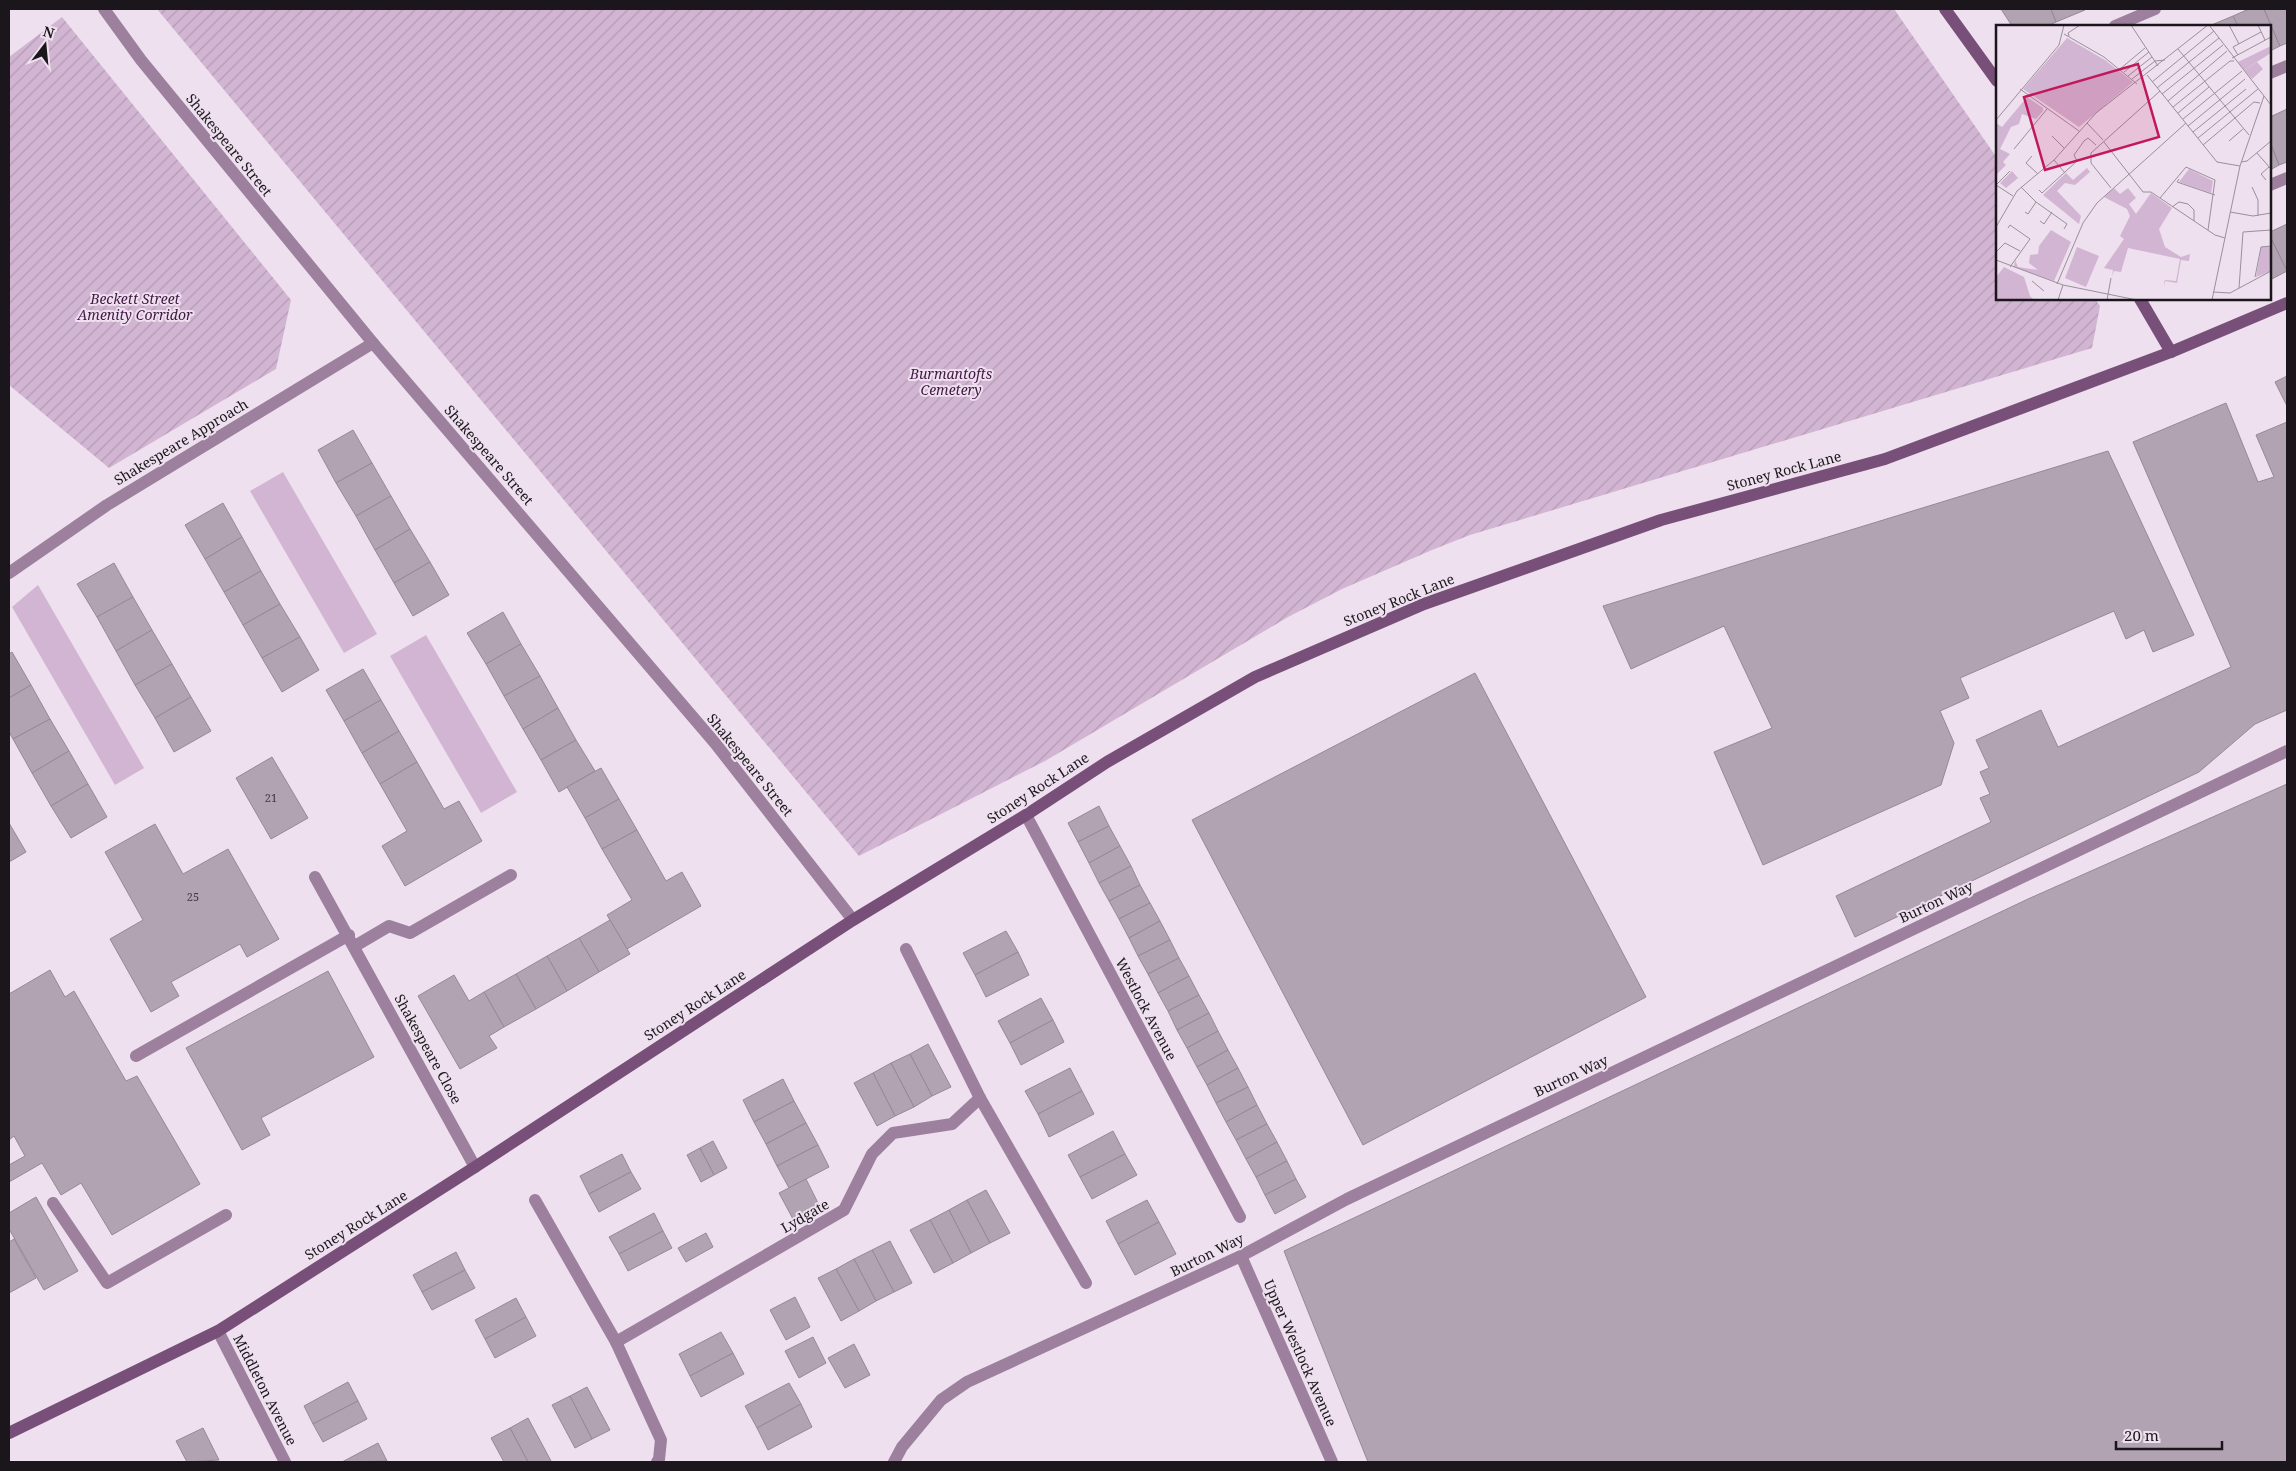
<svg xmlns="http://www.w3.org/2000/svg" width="2296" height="1471" font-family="'Noto Serif',serif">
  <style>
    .grass { fill: #d2b5d2 }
    .garden { fill: url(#garden-furrows) }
    .building { fill: #b1a3b1; stroke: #968996 }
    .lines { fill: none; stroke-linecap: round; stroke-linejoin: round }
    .street { stroke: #9c809d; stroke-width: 12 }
    .secondary { stroke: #784f79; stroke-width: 12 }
    .labels { text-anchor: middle; stroke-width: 4; stroke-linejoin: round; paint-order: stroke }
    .number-label { font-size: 11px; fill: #403940 }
    .street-label { font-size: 14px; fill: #1b161b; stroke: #eee0ef }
    .park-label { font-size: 14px; font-style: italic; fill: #411743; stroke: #eee0ef }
    .inset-road { fill: none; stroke: #9a8f9a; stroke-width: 1 }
    .view { fill: #c2185b; fill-opacity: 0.15; stroke: #c2185b; stroke-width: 2.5 }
    .inset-edge { fill: none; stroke: #1b161b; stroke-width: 2.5 }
  </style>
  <defs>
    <pattern id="garden-furrows" width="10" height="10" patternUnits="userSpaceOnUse" patternTransform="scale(1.25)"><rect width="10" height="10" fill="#d2b5d2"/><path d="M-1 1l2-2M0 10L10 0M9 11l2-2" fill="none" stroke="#b49bb4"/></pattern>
  </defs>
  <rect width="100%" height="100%" fill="#eee0ef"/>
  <g class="grass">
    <polygon points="283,472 377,634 344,653 250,491"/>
    <polygon points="38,585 144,768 115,785 12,607"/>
    <polygon points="426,635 517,792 481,813 390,656"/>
  </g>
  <g class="garden">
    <polygon points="157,9 1894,9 1997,158 1997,299 2095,299 2100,306 2092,348 1470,535 1432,550 1342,589 1288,617 1045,761 859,856"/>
    <polygon points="62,17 291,300 276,369 109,468 9,385 9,57"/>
  </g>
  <g class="building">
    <polygon points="2001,9 2051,9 2056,22 2047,26 2012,26"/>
    <polygon points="2051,9 2084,9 2085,10 2056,22"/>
    <polygon points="2249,9 2264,9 2280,46 2270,51 2270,26 2238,26 2233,16"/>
    <polygon points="2264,9 2287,9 2287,43 2280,46"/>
    <polygon points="2233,16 2238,26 2209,26"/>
    <polygon points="2287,109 2287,162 2279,165 2270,142 2270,117"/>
    <polygon points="2270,142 2279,165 2270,170"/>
    <polygon points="2287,224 2287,271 2270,236 2270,232"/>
    <polygon points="2270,236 2287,271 2270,280"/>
    <polygon points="2287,376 2287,406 2275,382"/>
    <polygon points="2226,403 2258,482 2274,477 2256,435 2287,422 2287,710 2255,724 2199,772 1855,937 1836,896 1991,822 1980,798 1990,794 1980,772 1989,768 1976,740 2041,710 2058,747 2231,667 2133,442"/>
    <polygon points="353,430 372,463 336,483 318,450"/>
    <polygon points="2108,451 2194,635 2153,652 2144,630 2126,639 2114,611 1960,678 1969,698 1940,711 1954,743 1941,785 1763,865 1714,752 1772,728 1724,626 1631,669 1603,606"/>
    <polygon points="372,463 391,496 356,516 336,483"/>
    <polygon points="391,496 410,529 375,550 356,516"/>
    <polygon points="223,503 242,537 205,559 185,525"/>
    <polygon points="410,529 430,562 394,583 375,550"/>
    <polygon points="242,537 261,571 224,592 205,559"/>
    <polygon points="430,562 449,595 413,616 394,583"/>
    <polygon points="114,563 133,597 97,617 77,584"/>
    <polygon points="261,571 280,604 243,625 224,592"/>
    <polygon points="133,597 152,630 116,651 97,617"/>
    <polygon points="280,604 300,637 262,658 243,625"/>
    <polygon points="503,612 521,644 486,664 467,633"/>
    <polygon points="152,630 172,664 135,685 116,651"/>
    <polygon points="300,637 319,670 282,692 262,658"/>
    <polygon points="521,644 540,676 504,696 486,664"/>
    <polygon points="12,652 31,685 9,698 9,654"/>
    <polygon points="172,664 191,697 155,718 135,685"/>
    <polygon points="363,669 381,700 344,721 326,690"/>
    <polygon points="1475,673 1646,997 1363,1145 1192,820"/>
    <polygon points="540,676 558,708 523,729 504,696"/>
    <polygon points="31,685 50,719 13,739 9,732 9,698"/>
    <polygon points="191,697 211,731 174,752 155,718"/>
    <polygon points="381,700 399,731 362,753 344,721"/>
    <polygon points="558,708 576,740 541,760 523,729"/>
    <polygon points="50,719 69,751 32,773 13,739"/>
    <polygon points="399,731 417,762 380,784 362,753"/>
    <polygon points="576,740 595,771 559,792 541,760"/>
    <polygon points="69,751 88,784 51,806 32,773"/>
    <polygon points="272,757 308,818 271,839 236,778"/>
    <polygon points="417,762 444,809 459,801 482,841 405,886 382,846 407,831 380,784"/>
    <polygon points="601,768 619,799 585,818 567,787"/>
    <polygon points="88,784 107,817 71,838 51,806"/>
    <polygon points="2287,784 2287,1462 1368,1462 1284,1251 2028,899"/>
    <polygon points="619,799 637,830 602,849 585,818"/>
    <polygon points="1099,806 1109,826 1078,842 1068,823"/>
    <polygon points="9,823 26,852 9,862"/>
    <polygon points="155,824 183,874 228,849 279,939 247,957 240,944 171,982 179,996 151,1012 110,939 143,920 105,852"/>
    <polygon points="1109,826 1120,846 1089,863 1078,842"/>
    <polygon points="637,830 666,881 682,872 701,906 627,949 607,915 632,900 602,849"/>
    <polygon points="1120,846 1131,866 1099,883 1089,863"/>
    <polygon points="1131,866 1140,885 1109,901 1099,883"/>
    <polygon points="1140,885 1150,903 1119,919 1109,901"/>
    <polygon points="1150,903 1160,921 1129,938 1119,919"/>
    <polygon points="610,920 630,954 599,972 579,938"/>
    <polygon points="1160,921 1170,940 1138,956 1129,938"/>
    <polygon points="1006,931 1018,952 975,975 963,953"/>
    <polygon points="579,938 599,972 567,991 547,956"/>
    <polygon points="1170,940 1179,958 1148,974 1138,956"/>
    <polygon points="1018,952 1029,975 986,997 975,975"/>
    <polygon points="547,956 567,991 536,1009 516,974"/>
    <polygon points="1179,958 1189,976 1158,993 1148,974"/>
    <polygon points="50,970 65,997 74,991 126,1081 137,1076 200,1184 112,1235 81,1183 61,1195 42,1163 9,1182 9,1165 25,1156 14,1136 9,1140 9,994"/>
    <polygon points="328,971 374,1057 261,1118 270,1135 242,1150 186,1048"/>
    <polygon points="516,974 536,1009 504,1027 484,992"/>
    <polygon points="454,975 469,1001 484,992 504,1027 489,1036 497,1048 460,1069 418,996"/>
    <polygon points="1189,976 1199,995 1168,1011 1158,993"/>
    <polygon points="1199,995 1209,1013 1177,1030 1168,1011"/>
    <polygon points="1041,998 1053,1020 1010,1043 998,1021"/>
    <polygon points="1209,1013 1218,1031 1187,1048 1177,1030"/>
    <polygon points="1053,1020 1064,1042 1021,1065 1010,1043"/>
    <polygon points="1218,1031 1228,1050 1197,1067 1187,1048"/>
    <polygon points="928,1044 951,1087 932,1096 910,1054"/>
    <polygon points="1228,1050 1238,1068 1207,1085 1197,1067"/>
    <polygon points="910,1054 932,1096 914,1107 891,1063"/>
    <polygon points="891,1063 914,1107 895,1116 873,1073"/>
    <polygon points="1070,1068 1082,1091 1038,1114 1025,1091"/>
    <polygon points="1238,1068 1248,1087 1216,1103 1207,1085"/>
    <polygon points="873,1073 895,1116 877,1126 854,1083"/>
    <polygon points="783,1079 794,1101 754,1122 743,1100"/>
    <polygon points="1248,1087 1257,1105 1226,1122 1216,1103"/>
    <polygon points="1082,1091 1094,1114 1049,1137 1038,1114"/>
    <polygon points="794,1101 806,1123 766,1144 754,1122"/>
    <polygon points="1257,1105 1267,1124 1236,1140 1226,1122"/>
    <polygon points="806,1123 818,1145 777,1166 766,1144"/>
    <polygon points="1267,1124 1277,1142 1246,1159 1236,1140"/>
    <polygon points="1113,1131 1125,1154 1080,1177 1068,1155"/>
    <polygon points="713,1141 727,1168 714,1175 700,1148"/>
    <polygon points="1277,1142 1287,1161 1256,1177 1246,1159"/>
    <polygon points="818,1145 829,1167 789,1188 777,1166"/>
    <polygon points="700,1148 714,1175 701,1182 687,1155"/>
    <polygon points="622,1154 631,1172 589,1194 580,1176"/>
    <polygon points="1125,1154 1137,1175 1092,1199 1080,1177"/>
    <polygon points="1287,1161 1296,1179 1265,1195 1256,1177"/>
    <polygon points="631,1172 641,1189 599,1212 589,1194"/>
    <polygon points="806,1179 819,1205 793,1219 779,1193"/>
    <polygon points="1296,1179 1306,1197 1275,1214 1265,1195"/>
    <polygon points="986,1190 1010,1233 990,1243 967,1200"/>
    <polygon points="36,1197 78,1271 44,1290 9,1229 9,1213"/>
    <polygon points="967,1200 990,1243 971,1253 949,1210"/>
    <polygon points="1147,1200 1159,1222 1118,1244 1106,1221"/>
    <polygon points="949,1210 971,1253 953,1263 930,1220"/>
    <polygon points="654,1213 663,1231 619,1254 609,1237"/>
    <polygon points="930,1220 953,1263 934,1273 910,1230"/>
    <polygon points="1159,1222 1176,1254 1135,1275 1118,1244"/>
    <polygon points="663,1231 672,1248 628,1271 619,1254"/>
    <polygon points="706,1233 713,1247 686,1262 678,1248"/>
    <polygon points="14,1239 36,1278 9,1293 9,1242"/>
    <polygon points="890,1241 912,1283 894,1292 872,1250"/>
    <polygon points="872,1250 894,1292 876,1301 854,1259"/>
    <polygon points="456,1252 465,1270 422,1292 413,1275"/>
    <polygon points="854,1259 876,1301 859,1311 836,1269"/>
    <polygon points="836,1269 859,1311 841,1321 818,1278"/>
    <polygon points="465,1270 475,1288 432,1310 422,1292"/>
    <polygon points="795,1297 810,1327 786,1340 770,1310"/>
    <polygon points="516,1298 526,1317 485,1339 475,1320"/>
    <polygon points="526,1317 536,1336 495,1358 485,1339"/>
    <polygon points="721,1332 733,1353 690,1376 679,1354"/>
    <polygon points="813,1337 826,1363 799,1378 785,1351"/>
    <polygon points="854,1344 870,1375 845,1388 828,1358"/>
    <polygon points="733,1353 744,1374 701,1397 690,1376"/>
    <polygon points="348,1382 358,1401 313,1424 304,1406"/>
    <polygon points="789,1383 801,1404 757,1428 745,1406"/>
    <polygon points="587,1387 610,1430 592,1439 570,1396"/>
    <polygon points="570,1396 592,1439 575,1448 552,1405"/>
    <polygon points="358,1401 367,1419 323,1442 313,1424"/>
    <polygon points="801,1404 812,1427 768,1450 757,1428"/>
    <polygon points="528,1418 551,1461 549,1462 528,1462 510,1428"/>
    <polygon points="203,1428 219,1460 187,1462 176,1441"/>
    <polygon points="510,1428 528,1462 504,1462 491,1438"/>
    <polygon points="378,1443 387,1461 342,1462"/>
  </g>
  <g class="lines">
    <g class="street">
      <polyline points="104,9 141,60 373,343 715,743 853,920"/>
      <polyline points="2115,26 2155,9"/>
      <polyline points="2270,73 2287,66"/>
      <polyline points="2270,185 2287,178"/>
      <polyline points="9,573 107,505 373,343"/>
      <polyline points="1026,815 1240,1217"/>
      <polyline points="315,877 475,1167"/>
      <polyline points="355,946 389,926 410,933 511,875"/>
      <polyline points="906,949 980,1098"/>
      <polyline points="136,1056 349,935"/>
      <polyline points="535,1200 616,1342"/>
      <polyline points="53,1203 107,1283 226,1215"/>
      <polyline points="1241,1256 1332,1462"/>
      <polyline points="218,1331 285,1462"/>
      <polyline points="657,1462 659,1459 661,1440 616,1342 844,1210 872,1154 893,1133 952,1124 980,1098 1086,1283"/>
      <polyline points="894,1462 902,1447 941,1400 967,1382 1241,1256 1347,1199 2287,751"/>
    </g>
    <g class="secondary">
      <polyline points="1945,9 1997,81"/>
      <polyline points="2140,299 2171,352"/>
      <polyline points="9,1433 218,1331 475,1167 853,920 1026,815 1107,762 1255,677 1424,604 1661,520 1885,459 2171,352 2287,303"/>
    </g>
  </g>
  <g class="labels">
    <g class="number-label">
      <text x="271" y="802">21</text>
      <text x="193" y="901">25</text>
    </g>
    <g class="street-label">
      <text transform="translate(229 145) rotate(51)" y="5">Shakespeare Street</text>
      <text transform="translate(181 442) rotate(-31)" y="5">Shakespeare Approach</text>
      <text transform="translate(489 455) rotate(49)" y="5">Shakespeare Street</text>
      <text transform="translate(1784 471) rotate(-15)" y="5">Stoney Rock Lane</text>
      <text transform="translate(1399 600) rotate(-22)" y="5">Stoney Rock Lane</text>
      <text transform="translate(750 765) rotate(51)" y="5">Shakespeare Street</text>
      <text transform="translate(1038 788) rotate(-33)" y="5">Stoney Rock Lane</text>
      <text transform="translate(1936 902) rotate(-25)" y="5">Burton Way</text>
      <text transform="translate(695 1005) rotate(-33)" y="5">Stoney Rock Lane</text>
      <text transform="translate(1146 1009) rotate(62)" y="5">Westlock Avenue</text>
      <text transform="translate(428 1049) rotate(61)" y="5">Shakespeare Close</text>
      <text transform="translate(1571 1076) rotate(-25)" y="5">Burton Way</text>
      <text transform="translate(805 1216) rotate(-30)" y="5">Lydgate</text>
      <text transform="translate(356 1225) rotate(-32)" y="5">Stoney Rock Lane</text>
      <text transform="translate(1207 1255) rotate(-26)" y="5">Burton Way</text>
      <text transform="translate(1300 1353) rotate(66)" y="5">Upper Westlock Avenue</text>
      <text transform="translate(265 1390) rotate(63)" y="5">Middleton Avenue</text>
    </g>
    <g class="park-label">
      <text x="135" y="304">Beckett Street<tspan x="135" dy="16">Amenity Corridor</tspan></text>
      <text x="951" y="379">Burmantofts<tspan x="951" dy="16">Cemetery</tspan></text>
    </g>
  </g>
  <g transform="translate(1996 25)">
    <rect width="275" height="275" fill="#eee0ef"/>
    <path d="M261,37L267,44L256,54L248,45ZM16,146L22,153L10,163L4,158ZM118,163L124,169L132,163L140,173L133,179L140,189L155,168L176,183L163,204L169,222L185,232L194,229L193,236L185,235L181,258L169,256L168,261V256L170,255L180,256L184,234L132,223L125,247L118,246L116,251L117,245L108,243L128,214L124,211L134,191L131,184L108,172ZM81,222L103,231L90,262L69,253Z" fill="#d2b5d2"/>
    <path d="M91,143L94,147L79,160L69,158L61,166L85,191L83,199L47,170L70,148L77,155Z" fill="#d2b5d2"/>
    <path d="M193,144L217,156L215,168L183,157ZM275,221V246L260,252L265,222Z" fill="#d2b5d2"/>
    <path d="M71,13L109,35L137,57L83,102L27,64ZM275,21V28L248,45L242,37ZM31,72L47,83V86L40,94L26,89L23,99L15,102L4,124L14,129L7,137L10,140L0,150V98L6,102ZM55,205L75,217L58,256L18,242L19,235L22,242L42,245L33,238L34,230L42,229L43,221ZM8,242L28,252L34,271L38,275H0V252Z" fill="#d2b5d2"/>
    <path class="inset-road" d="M135,0L162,41M213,0L275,80M233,0L243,19M262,0L269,15M68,9L108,32L141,59M73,11L72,8L84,0M182,24L253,110M242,30L237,22L265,7M236,33L275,12M124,44L149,23M128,47L153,27M151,50L221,137L244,141M132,51L156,32M136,54L159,36L169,35M156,57L218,6M161,63L223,13M24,64L83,106M166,69L227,20M172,76L231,26M177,82L234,36H238M182,88L213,62M187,94L246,46M0,95L63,20L68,0M91,98L107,115M192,101L249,54M197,107L250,64M56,111L68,123M202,113L262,64M233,116L247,104M108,117L147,167H155L219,210L229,213M207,120L258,77L264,78M18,124L51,84M261,128L275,144M36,131L30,138L42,149M58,135L69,148M245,137L251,136L275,116M183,154L181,157L219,170M270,155L265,149L273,142M0,160L17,171M0,160L14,146M25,162L40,177L71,199L68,204M256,162L262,175V191M115,163L95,138V128L164,66M43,165L46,168L81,136L78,130L88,116L92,113L100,120M164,173L190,142L219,155L212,205M176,182L183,177L192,179L198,185V196M29,187L32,189L40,177M234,187L257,191L275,188M44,196L48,199L56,187M0,202L21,166L58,135L100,88L212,0M12,203L14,200L34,214L14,242M1,226L9,218L24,226M0,235L67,260L141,275M259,252L265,222L275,221M36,256L48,266M61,259L87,198L101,178L190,98M243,263L247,207L275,205M217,267L234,268L275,246M62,275L67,260M111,275L115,253M216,275L244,141L268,71"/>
    <path class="view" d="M142,39L163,112L49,145L28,72Z"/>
    <rect width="275" height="275" class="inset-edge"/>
  </g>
  <rect width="2296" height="1471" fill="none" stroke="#1b161b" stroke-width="20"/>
  <g transform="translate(45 45) rotate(16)" stroke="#eee0ef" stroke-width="4" paint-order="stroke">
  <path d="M0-4L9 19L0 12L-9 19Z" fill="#1b161b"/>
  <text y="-8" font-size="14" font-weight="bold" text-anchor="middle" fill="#1b161b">N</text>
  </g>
  <path d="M2116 1441v8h106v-8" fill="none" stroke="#1b161b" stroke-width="2.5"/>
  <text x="2124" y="1441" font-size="15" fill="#1b161b" stroke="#eee0ef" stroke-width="4" paint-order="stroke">20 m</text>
</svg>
